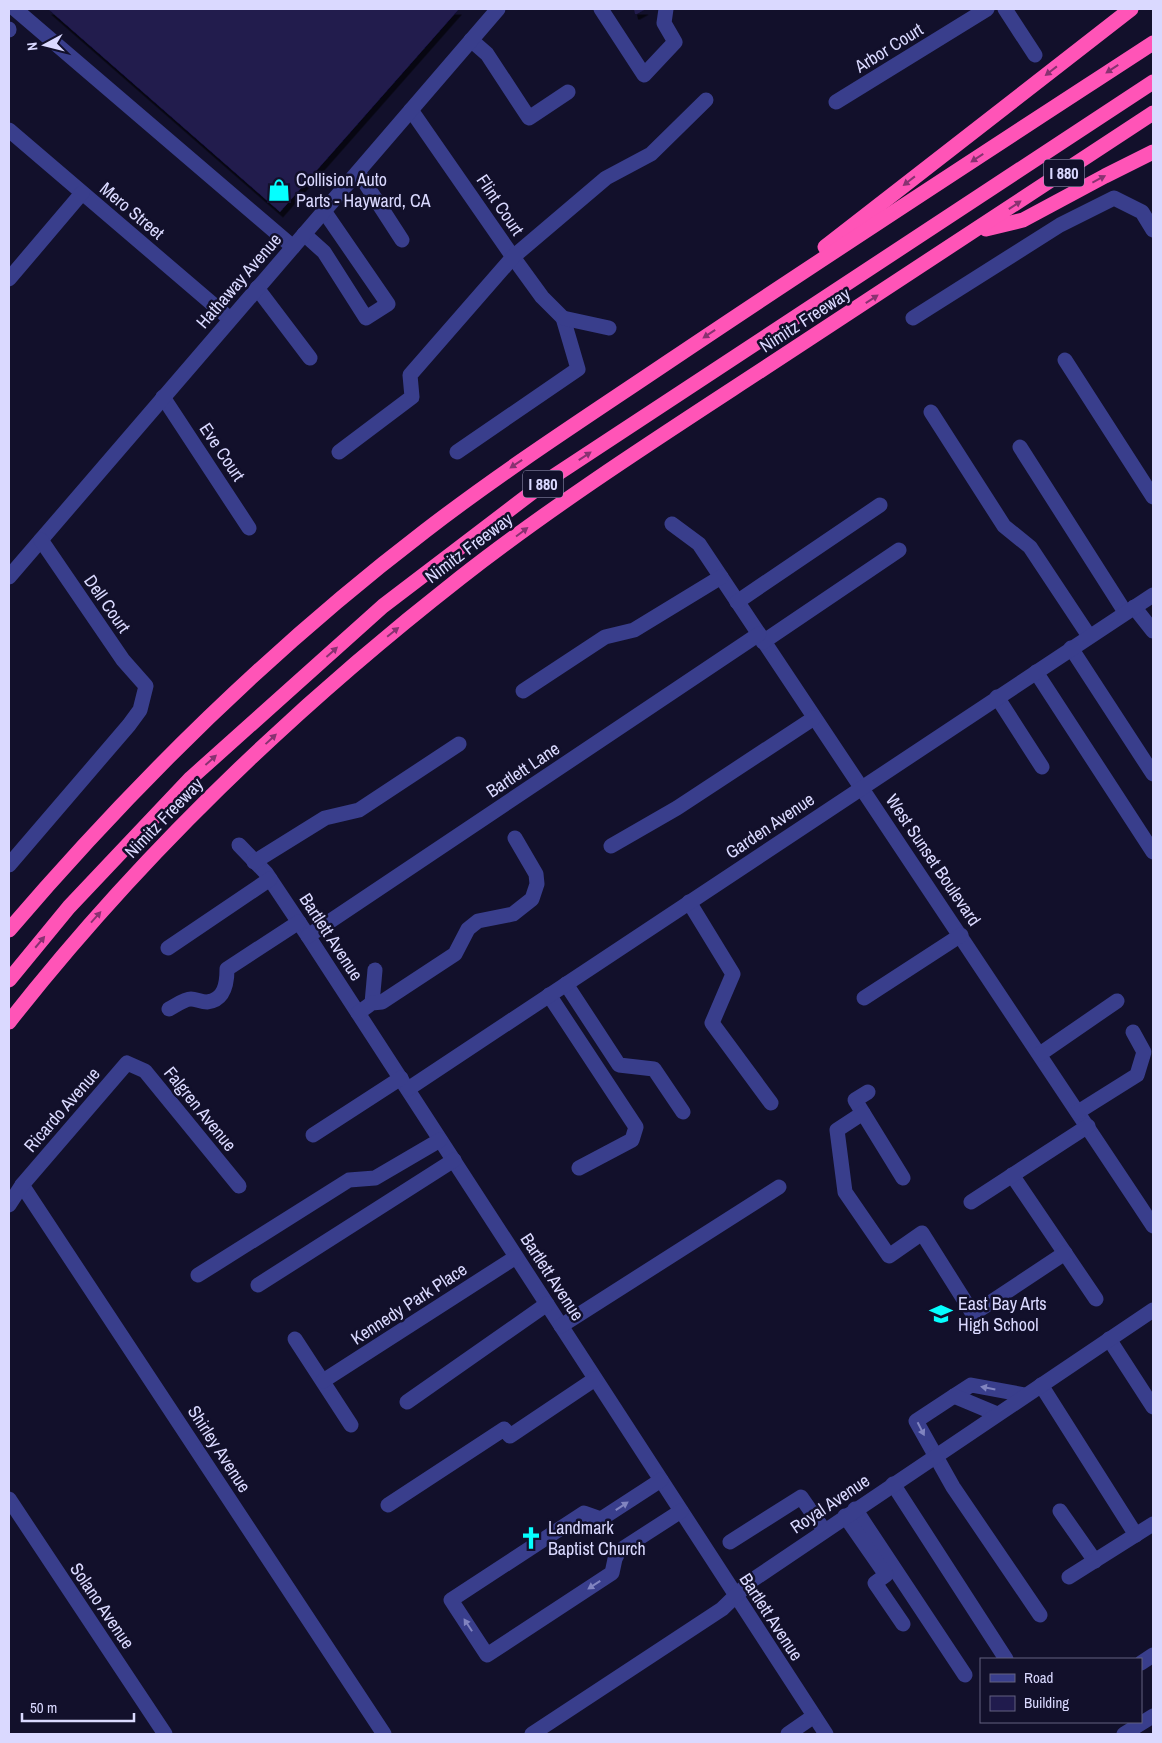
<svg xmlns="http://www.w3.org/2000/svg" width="1162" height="1743" font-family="'Archivo Narrow',sans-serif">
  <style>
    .building { fill: #201b4d; filter: url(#shadow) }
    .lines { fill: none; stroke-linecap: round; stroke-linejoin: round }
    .minor { stroke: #393e8c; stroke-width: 15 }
    .highway { stroke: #ff54b7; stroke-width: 15 }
    .oneway { fill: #883271 }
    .oneway2 { fill: #8184c0 }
    .labels { text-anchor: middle; stroke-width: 5; stroke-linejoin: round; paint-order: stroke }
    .shield { fill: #12102b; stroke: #9e9dbf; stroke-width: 1 }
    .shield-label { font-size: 16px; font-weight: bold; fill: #dad9ff }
    .street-label { font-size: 18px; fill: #dad9ff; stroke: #12102b }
    .poi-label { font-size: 18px; fill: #dad9ff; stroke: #12102b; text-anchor: start }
  </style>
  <defs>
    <filter id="shadow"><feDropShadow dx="3" dy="5.5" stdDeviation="0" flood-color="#0009"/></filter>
  </defs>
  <rect width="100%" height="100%" fill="#12102b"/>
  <g class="building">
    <polygon points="48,9 459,9 280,212"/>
    <polygon points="634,9 646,9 637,14 635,14"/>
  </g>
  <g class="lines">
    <g class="minor">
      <polyline points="15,9 293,247"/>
      <polyline points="601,9 644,75 675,42 664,23 666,9"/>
      <polyline points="1005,9 1035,55"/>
      <polyline points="9,30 9,29"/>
      <polyline points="471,40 487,54 529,118 568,92"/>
      <polyline points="836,102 987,9"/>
      <polyline points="411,110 513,257 542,297 563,318 578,369 457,452"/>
      <polyline points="9,130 230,319"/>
      <polyline points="358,172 402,240"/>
      <polyline points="304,234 324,252 366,318 388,304 324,211"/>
      <polyline points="9,279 82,193"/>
      <polyline points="257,288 310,358"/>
      <polyline points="563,318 609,328"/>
      <polyline points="913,318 1060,225 1114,198 1142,212 1153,230"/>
      <polyline points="1065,360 1153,497"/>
      <polyline points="163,397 249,528"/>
      <polyline points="931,412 1004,526 1030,547 1089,636"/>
      <polyline points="1020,447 1125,612"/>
      <polyline points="339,452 412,397 410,375 513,257 606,178 651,154 706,100"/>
      <path d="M672,524L699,544C850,772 1003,998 1153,1226"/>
      <polyline points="9,577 498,9"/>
      <polyline points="737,602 880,505"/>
      <polyline points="1134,607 1153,631"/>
      <polyline points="763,642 899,550"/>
      <polyline points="1071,648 1153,774"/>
      <polyline points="1036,672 1153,852"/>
      <polyline points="523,691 605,637 634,630 721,577"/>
      <polyline points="997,697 1042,767"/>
      <polyline points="239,845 266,873 308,936 826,1734"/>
      <polyline points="611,846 677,808 814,718"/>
      <polyline points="254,862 325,818 359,810 459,744"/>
      <polyline points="9,865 129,725 140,710 146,686 123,660 41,540"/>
      <polyline points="689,902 733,974 712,1023 771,1103"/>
      <polyline points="308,936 759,634"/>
      <polyline points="168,948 270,879"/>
      <polyline points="566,984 619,1065 654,1069 683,1112"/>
      <polyline points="549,995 636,1127 632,1140 579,1168"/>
      <polyline points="864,998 961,935"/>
      <polyline points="372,1003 375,970"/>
      <path d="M169,1009C175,1006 184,999 191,999C196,999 201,1002 207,1002C225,1000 227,983 227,969L299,922"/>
      <polyline points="358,1013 372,1003 382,1002 455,954 468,929 478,921 513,914 532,899 537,884 536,874 515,838"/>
      <polyline points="1040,1054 1117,1001"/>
      <polyline points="408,1089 1153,595"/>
      <polyline points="1078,1112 1137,1075 1144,1052 1133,1032"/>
      <polyline points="863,1113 855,1100 868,1092"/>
      <polyline points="313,1135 401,1078"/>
      <polyline points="1012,1175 1096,1299"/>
      <polyline points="903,1178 863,1113 837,1130 845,1192 889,1256 922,1233 973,1314 1065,1253"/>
      <polyline points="22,1185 384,1734"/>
      <polyline points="971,1202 1088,1126"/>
      <polyline points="9,1205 22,1185 127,1063 145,1071 239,1186"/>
      <polyline points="198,1275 349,1180 375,1178 440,1140"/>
      <polyline points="258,1285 454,1160"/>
      <polyline points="561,1326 779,1187"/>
      <polyline points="295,1339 351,1425"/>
      <polyline points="1109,1339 1153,1407"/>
      <polyline points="323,1381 516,1257"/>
      <polyline points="1041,1385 1136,1535"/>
      <polyline points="954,1396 971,1385 1025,1395"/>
      <polyline points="407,1402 547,1304"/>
      <polyline points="997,1414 954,1396 916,1421 953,1487 1040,1615"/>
      <polyline points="661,1480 601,1519 584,1513 451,1600 487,1655 612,1573 615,1559 619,1551 681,1511"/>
      <polyline points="893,1484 1006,1659"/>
      <polyline points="9,1499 165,1734"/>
      <polyline points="388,1505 504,1429 510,1436 595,1379"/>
      <polyline points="855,1509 965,1675"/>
      <polyline points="1060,1511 1095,1561"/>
      <polyline points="845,1516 886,1575 875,1583 903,1624"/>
      <polyline points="730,1542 801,1497 824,1530"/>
      <polyline points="1069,1577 1153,1524"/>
      <polyline points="1141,1663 1153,1655"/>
      <polyline points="532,1734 722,1609 751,1581 1153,1310"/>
      <polyline points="788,1734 814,1716"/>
      <polyline points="1124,1734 1153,1716"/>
    </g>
    <g class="highway">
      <polyline points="986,229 1023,220 1105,176 1153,152"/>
      <polyline points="825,247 1131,9"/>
      <path d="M9,930C134,784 272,648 425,531C504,470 588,416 671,360C830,253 992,148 1153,43"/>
      <polyline points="9,980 69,907 191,778 383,606 551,478 1153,82"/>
      <path d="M9,1022C140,855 294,708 460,578C565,496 678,425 789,352C911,273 1032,193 1153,113"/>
    </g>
  </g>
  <defs><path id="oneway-solid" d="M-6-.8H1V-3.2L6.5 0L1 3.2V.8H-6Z" transform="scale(1.25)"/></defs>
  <g class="oneway">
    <use href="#oneway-solid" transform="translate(1112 69) rotate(147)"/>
    <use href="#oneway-solid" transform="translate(1051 71) rotate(142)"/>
    <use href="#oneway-solid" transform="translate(977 158) rotate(147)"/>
    <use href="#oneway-solid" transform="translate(1099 179) rotate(-28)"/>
    <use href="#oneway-solid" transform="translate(909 181) rotate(142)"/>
    <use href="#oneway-solid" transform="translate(1015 205) rotate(-34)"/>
    <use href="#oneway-solid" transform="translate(872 299) rotate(-33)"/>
    <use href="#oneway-solid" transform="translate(709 334) rotate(146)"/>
    <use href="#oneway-solid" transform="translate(585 456) rotate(-33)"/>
    <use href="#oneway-solid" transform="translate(516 464) rotate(146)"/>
    <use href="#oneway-solid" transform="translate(522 532) rotate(-37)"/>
    <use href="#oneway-solid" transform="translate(393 632) rotate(-39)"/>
    <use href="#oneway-solid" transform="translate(332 652) rotate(-42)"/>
    <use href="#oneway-solid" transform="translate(271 739) rotate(-43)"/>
    <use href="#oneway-solid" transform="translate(211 760) rotate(-42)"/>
    <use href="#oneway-solid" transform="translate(96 917) rotate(-48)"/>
    <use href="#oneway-solid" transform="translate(40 942) rotate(-50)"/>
  </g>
  <g class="oneway2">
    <use href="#oneway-solid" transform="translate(988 1388) rotate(-169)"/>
    <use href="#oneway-solid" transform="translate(921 1429) rotate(63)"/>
    <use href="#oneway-solid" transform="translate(622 1506) rotate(-33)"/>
    <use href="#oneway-solid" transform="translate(594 1585) rotate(147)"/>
    <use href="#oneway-solid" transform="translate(468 1625) rotate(-123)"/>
  </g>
  <defs>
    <symbol id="shop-bare" viewBox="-9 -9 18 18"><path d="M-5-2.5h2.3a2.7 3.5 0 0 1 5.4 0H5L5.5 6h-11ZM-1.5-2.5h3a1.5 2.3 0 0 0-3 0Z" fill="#05ffff" stroke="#12102b" stroke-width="2.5" paint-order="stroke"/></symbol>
    <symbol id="school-bare" viewBox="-9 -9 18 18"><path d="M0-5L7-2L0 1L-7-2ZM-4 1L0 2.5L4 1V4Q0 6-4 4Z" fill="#05ffff" stroke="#12102b" stroke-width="2.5" paint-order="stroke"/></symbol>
    <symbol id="church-bare" viewBox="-9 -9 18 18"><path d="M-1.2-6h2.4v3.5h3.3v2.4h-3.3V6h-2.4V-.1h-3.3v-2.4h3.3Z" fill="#05ffff" stroke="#12102b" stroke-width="2.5" paint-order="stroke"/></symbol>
  </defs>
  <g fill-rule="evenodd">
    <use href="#shop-bare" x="263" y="174" width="32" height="32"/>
    <use href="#school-bare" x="925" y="1298" width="32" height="32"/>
    <use href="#church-bare" x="515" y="1522" width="32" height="32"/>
  </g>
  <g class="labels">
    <g class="shield">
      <rect x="1044" y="159.5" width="40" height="27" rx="4"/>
      <rect x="523" y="470.5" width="40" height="27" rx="4"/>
    </g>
    <g class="shield-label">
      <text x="1064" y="179">I 880</text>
      <text x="543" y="490">I 880</text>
    </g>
    <g class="street-label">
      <text transform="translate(889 48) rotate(-32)" y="6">Arbor Court</text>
      <text transform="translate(500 205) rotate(56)" y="6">Flint Court</text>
      <text transform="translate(132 211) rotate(40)" y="6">Mero Street</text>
      <text transform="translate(239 281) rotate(-49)" y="6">Hathaway Avenue</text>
      <text transform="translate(805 320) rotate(-33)" y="6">Nimitz Freeway</text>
      <text transform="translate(222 452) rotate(56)" y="6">Eve Court</text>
      <text transform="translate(469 548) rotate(-37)" y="6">Nimitz Freeway</text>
      <text transform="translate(107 604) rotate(55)" y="6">Dell Court</text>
      <text transform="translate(523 770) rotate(-34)" y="6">Bartlett Lane</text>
      <text transform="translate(164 818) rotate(-46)" y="6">Nimitz Freeway</text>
      <text transform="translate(770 826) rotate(-34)" y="6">Garden Avenue</text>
      <text transform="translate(933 860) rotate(56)" y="6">West Sunset Boulevard</text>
      <text transform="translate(331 937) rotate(57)" y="6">Bartlett Avenue</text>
      <text transform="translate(200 1109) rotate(51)" y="6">Falgren Avenue</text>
      <text transform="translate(62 1110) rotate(-49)" y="6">Ricardo Avenue</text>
      <text transform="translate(552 1277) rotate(57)" y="6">Bartlett Avenue</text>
      <text transform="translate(409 1304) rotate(-33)" y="6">Kennedy Park Place</text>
      <text transform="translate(219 1449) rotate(57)" y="6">Shirley Avenue</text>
      <text transform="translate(830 1504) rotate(-34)" y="6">Royal Avenue</text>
      <text transform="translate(102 1606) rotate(56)" y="6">Solano Avenue</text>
      <text transform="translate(771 1617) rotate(57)" y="6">Bartlett Avenue</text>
    </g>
    <g class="poi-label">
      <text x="296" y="186">Collision Auto<tspan x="296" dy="21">Parts - Hayward, CA</tspan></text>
      <text x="958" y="1310">East Bay Arts<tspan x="958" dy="21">High School</tspan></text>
      <text x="548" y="1534">Landmark<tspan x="548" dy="21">Baptist Church</tspan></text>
    </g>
  </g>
  <rect width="1162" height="1743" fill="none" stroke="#dad9ff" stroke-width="20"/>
  <rect x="980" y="1658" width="162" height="65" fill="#12102b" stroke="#626080"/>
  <rect x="990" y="1674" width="25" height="8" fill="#393e8c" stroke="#626080"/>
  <text x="1024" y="1683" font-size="15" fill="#dad9ff">Road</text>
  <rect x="990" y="1696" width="25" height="15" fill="#201b4d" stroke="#626080"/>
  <text x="1024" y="1708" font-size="15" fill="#dad9ff">Building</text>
  <g transform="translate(45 45) rotate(263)" stroke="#12102b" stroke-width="4" paint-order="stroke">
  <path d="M0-4L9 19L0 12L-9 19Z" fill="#dad9ff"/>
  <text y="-8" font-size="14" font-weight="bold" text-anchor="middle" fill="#dad9ff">N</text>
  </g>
  <path d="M22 1713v8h112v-8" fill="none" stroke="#dad9ff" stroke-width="2.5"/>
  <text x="30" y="1713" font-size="15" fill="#dad9ff" stroke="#12102b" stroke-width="4" paint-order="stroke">50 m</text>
</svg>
